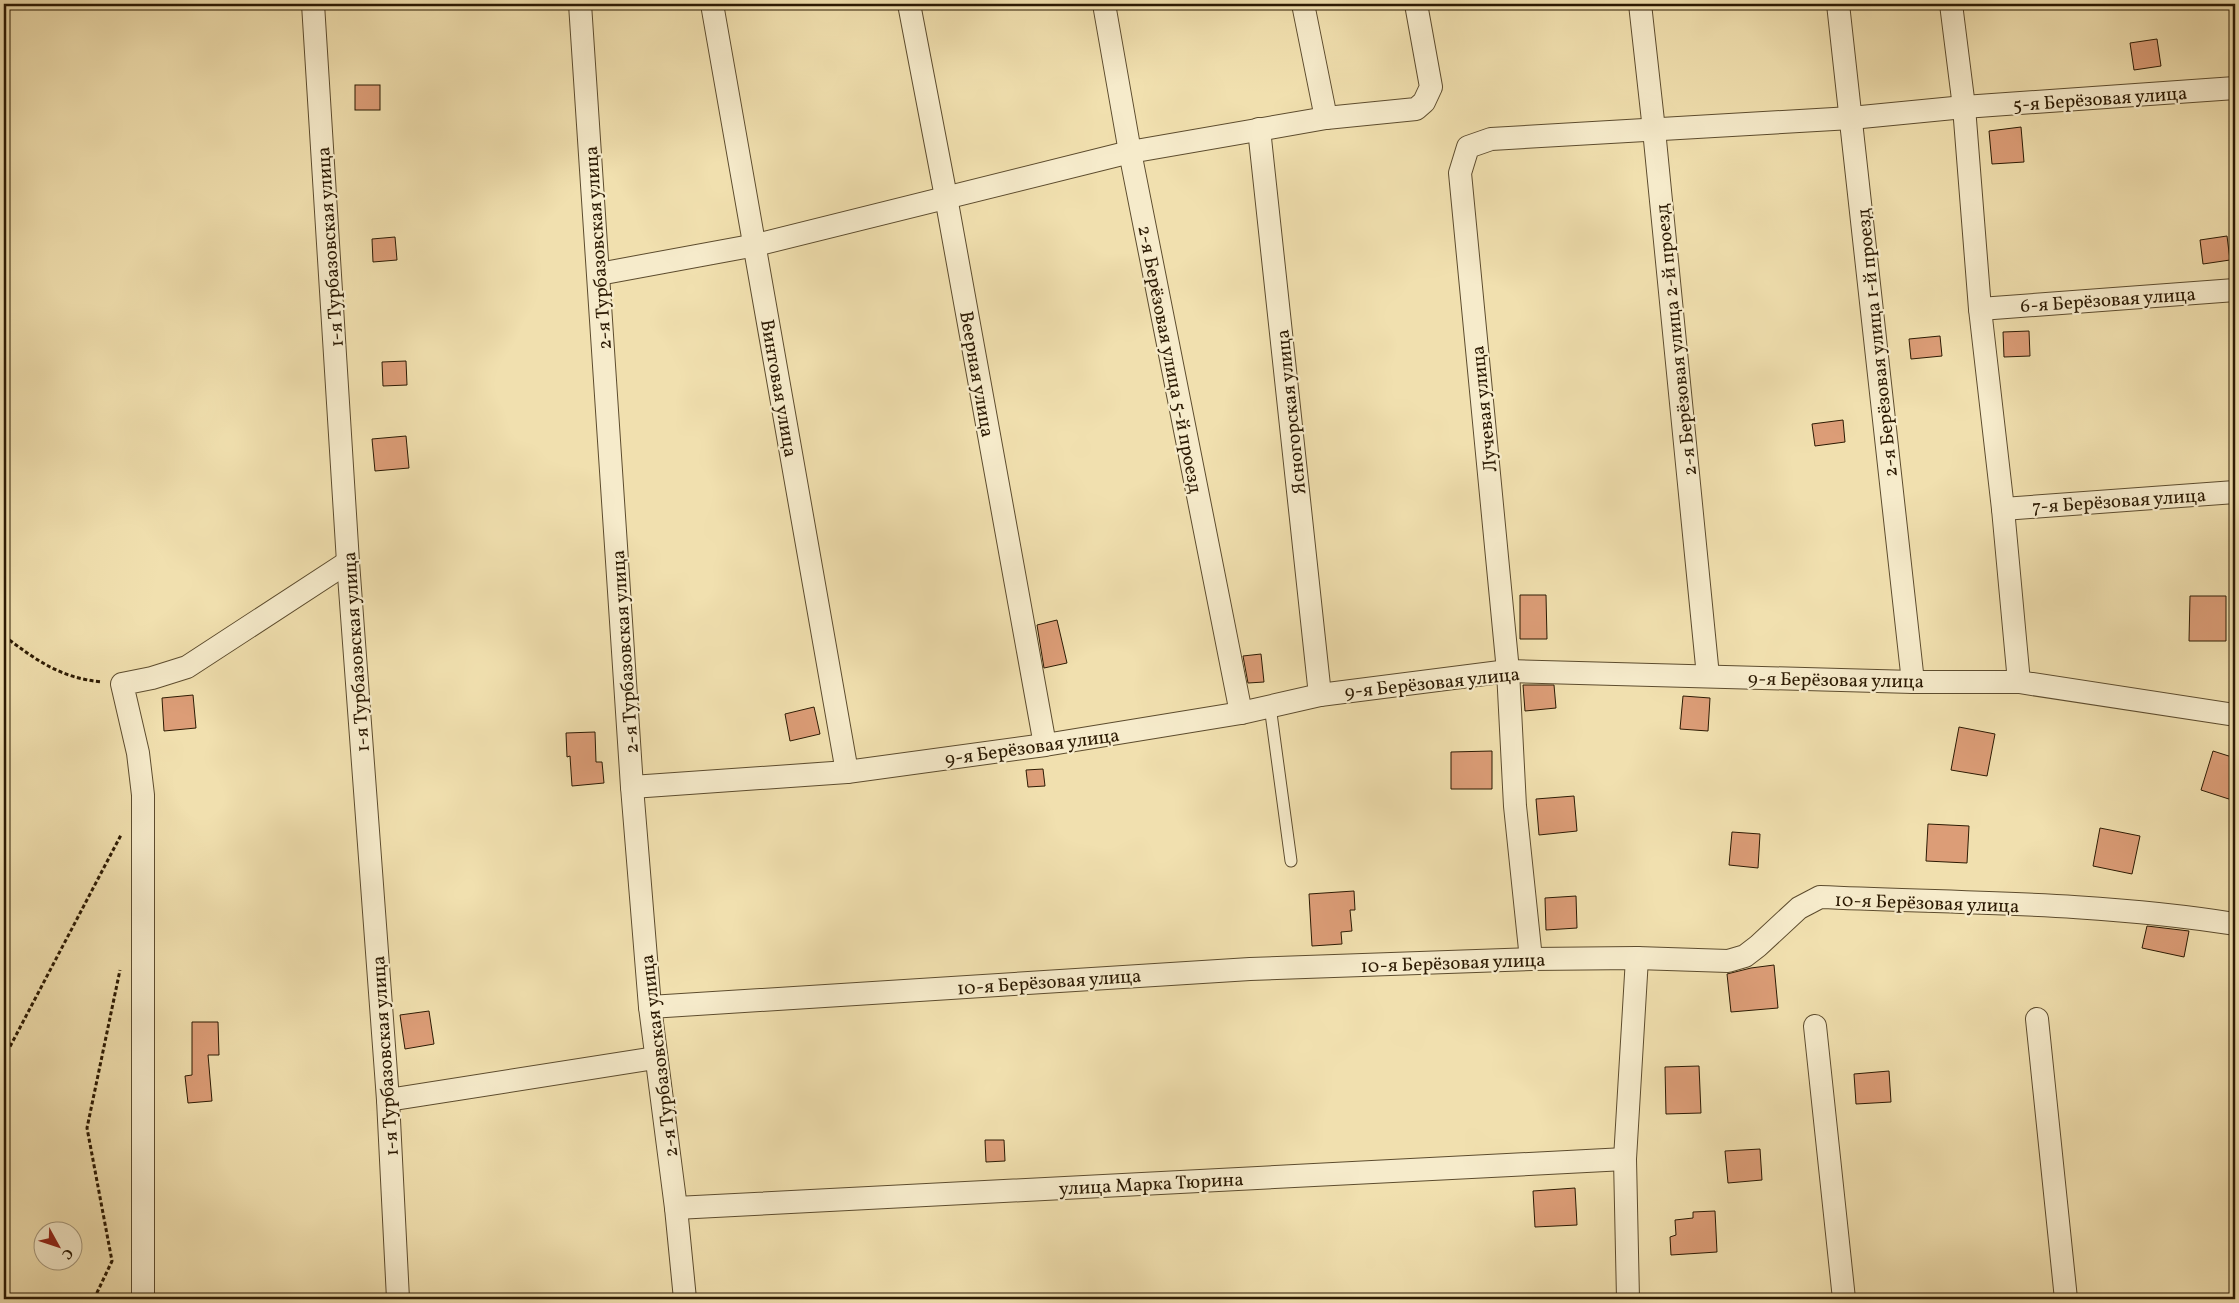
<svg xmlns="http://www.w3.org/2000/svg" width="2239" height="1303" font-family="Vollkorn,serif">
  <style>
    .building { fill: #dc9d77; stroke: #2c1a03 }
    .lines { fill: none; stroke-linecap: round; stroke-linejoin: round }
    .service-casing { stroke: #5d4c2e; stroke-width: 13 }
    .minor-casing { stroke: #5d4c2e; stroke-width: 24 }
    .path { stroke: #2c1a03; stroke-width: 3; stroke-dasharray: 4 2.5; stroke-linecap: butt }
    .service { stroke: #f6ebcb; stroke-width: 11 }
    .minor { stroke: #f6ebcb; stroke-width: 22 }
    .labels { text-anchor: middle; stroke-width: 4.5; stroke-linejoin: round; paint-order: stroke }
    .street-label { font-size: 19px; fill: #2c1a03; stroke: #f6ebcb }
  </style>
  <rect width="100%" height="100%" fill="#f1e0af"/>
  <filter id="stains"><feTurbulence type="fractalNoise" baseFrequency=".004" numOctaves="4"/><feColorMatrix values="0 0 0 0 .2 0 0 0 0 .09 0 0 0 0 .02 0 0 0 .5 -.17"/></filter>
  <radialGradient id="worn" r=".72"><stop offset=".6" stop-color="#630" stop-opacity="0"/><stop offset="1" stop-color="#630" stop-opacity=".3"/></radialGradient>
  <g class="building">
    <polygon points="2157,39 2161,66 2134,70 2130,43"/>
    <rect x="355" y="85" width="25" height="25"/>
    <polygon points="2021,127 2024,162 1992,164 1989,131"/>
    <polygon points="2227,236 2230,260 2203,264 2200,240"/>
    <polygon points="395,237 397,260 373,262 372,239"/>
    <polygon points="2029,331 2030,356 2004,357 2003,332"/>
    <polygon points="1940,336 1942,356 1911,359 1909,339"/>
    <polygon points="406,361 407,385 383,386 382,362"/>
    <polygon points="1843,420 1845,442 1815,446 1812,424"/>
    <polygon points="406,436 409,468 375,471 372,439"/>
    <polygon points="1520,595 1546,595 1547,639 1520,639"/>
    <polygon points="2190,596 2226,596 2226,641 2189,641"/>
    <polygon points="1057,620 1067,663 1044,668 1037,625"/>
    <polygon points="1261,654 1264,682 1248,683 1243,656"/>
    <polygon points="1523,685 1554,685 1556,708 1525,711"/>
    <polygon points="193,695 196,728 164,731 162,698"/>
    <polygon points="1683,696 1710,698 1708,731 1680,729"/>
    <polygon points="814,707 820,734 790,741 785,714"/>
    <polygon points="1959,727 1995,734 1987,776 1951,770"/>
    <polygon points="595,732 596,762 602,762 604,783 572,786 570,756 567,757 566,733"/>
    <polygon points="1492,751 1492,789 1451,789 1451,752"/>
    <polygon points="2213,751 2235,758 2235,801 2201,790"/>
    <polygon points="1043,769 1045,786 1028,787 1026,770"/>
    <polygon points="1574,796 1577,831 1539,835 1536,799"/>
    <polygon points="1928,824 1969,826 1967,863 1926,861"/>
    <polygon points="2100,828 2140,836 2132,874 2093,866"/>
    <polygon points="1732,832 1760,834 1758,868 1729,865"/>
    <polygon points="1354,891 1355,910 1350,910 1352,931 1341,932 1342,944 1312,946 1309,894"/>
    <polygon points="1576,896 1577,928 1546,930 1545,898"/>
    <polygon points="2147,926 2189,931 2184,957 2142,948"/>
    <polygon points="1774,965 1778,1008 1731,1012 1727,974 1751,968"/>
    <polygon points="429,1011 434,1044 405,1049 400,1015"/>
    <polygon points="192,1022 218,1022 219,1055 208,1055 212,1101 188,1103 185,1076 192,1075"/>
    <polygon points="1699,1066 1701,1113 1666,1114 1665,1067"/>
    <polygon points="1889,1071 1891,1102 1856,1104 1854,1074"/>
    <polygon points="985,1140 1004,1140 1005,1161 986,1162"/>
    <polygon points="1760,1149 1762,1180 1728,1183 1725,1151"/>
    <polygon points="1575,1188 1577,1225 1535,1227 1533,1191"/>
    <polygon points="1715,1211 1717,1252 1671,1255 1670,1237 1676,1235 1675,1220 1693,1218 1693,1212"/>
  </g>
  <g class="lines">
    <defs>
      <polyline id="service" points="1270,706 1291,861"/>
      <g id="minor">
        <polyline points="313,4 348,562 388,1100 398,1299"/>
        <polyline points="580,4 632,787 650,1007 676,1208 685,1299"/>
        <polyline points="712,4 847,772"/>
        <polyline points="909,4 946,197 1045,745"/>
        <polyline points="1104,4 1130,152 1241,713"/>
        <polyline points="1303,4 1326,118"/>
        <polyline points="1640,4 1654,130 1708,676"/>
        <polyline points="1838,4 1913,682"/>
        <polyline points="1951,4 1964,107 1980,309 2003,509 2019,682"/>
        <polyline points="1259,129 1320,695"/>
        <polyline points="599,274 756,245 1130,152 1326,118 1416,109 1424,102 1431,87 1416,4"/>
        <polyline points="1980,309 2235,290"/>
        <polyline points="2003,509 2235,492"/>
        <polyline points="632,787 847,772 1045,745 1241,713 1320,695 1508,671 1913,682 2019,682 2235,715"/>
        <polyline points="1531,959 1515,806 1508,671 1460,173 1468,147 1491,139 1851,118 1964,107 2235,88"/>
        <path d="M650,1007L1250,969L1531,959L1637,958L1728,961L1745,956L1758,946L1799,908L1820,897C1958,903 2099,902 2235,924"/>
        <polyline points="2037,1019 2066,1299"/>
        <polyline points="1815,1026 1844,1299"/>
        <polyline points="388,1100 655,1058"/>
        <polyline points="676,1208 1625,1159"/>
        <polyline points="143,1299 143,795 138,753 122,684 152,678 187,667 348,562"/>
        <polyline points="1628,1299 1625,1159 1637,958"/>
      </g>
    </defs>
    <use href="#service" class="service-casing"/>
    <use href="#minor" class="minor-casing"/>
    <g class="path">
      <path d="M4,636C36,660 60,678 102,682"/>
      <polyline points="4,1058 121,835"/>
      <polyline points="94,1299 112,1261 87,1128 120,970"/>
    </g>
    <use href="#service" class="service"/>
    <use href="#minor" class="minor"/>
  </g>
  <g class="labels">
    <g class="street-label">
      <text transform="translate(2100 98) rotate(-4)" y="7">5-я Берёзовая улица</text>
      <text transform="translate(329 247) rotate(-94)" y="7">1-я Турбазовская улица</text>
      <text transform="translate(597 248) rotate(-94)" y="7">2-я Турбазовская улица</text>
      <text transform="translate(2108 299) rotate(-4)" y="7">6-я Берёзовая улица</text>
      <text transform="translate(1675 340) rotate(-96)" y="7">2-я Берёзовая улица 2-й проезд</text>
      <text transform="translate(1876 343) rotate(-96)" y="7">2-я Берёзовая улица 1-й проезд</text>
      <text transform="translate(1171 359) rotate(79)" y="7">2-я Берёзовая улица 5-й проезд</text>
      <text transform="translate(978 374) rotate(80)" y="7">Веерная улица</text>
      <text transform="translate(780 388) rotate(80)" y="7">Винтовая улица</text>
      <text transform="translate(1483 409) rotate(-96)" y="7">Лучевая улица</text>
      <text transform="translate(1290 412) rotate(-96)" y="7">Ясногорская улица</text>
      <text transform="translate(2119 500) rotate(-4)" y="7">7-я Берёзовая улица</text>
      <text transform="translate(355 652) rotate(-94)" y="7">1-я Турбазовская улица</text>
      <text transform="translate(624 652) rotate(-94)" y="7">2-я Турбазовская улица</text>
      <text transform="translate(1836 679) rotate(1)" y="7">9-я Берёзовая улица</text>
      <text transform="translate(1432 682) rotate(-6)" y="7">9-я Берёзовая улица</text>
      <text transform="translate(1032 746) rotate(-8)" y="7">9-я Берёзовая улица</text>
      <text transform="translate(1927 902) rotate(2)" y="7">10-я Берёзовая улица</text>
      <text transform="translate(1453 962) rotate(-2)" y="7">10-я Берёзовая улица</text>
      <text transform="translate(1049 981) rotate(-4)" y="7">10-я Берёзовая улица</text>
      <text transform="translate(384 1056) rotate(-94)" y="7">1-я Турбазовская улица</text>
      <text transform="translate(658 1056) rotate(-97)" y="7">2-я Турбазовская улица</text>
      <text transform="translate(1151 1183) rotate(-3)" y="7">улица Марка Тюрина</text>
    </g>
  </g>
  <rect width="2239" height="1303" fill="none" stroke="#f1e0af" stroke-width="20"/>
  <rect x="5" y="5" width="2229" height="1293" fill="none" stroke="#2c1a03" stroke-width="2.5"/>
  <rect x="10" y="10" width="2219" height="1283" fill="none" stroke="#2c1a03"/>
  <g transform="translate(58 1246) rotate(130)"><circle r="24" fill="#f6ebcb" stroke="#a5977b"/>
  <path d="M0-4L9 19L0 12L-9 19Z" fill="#8f2418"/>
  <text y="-8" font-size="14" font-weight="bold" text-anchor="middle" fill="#2c1a03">С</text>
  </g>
  <rect width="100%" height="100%" filter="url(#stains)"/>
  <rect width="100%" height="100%" fill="url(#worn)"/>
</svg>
